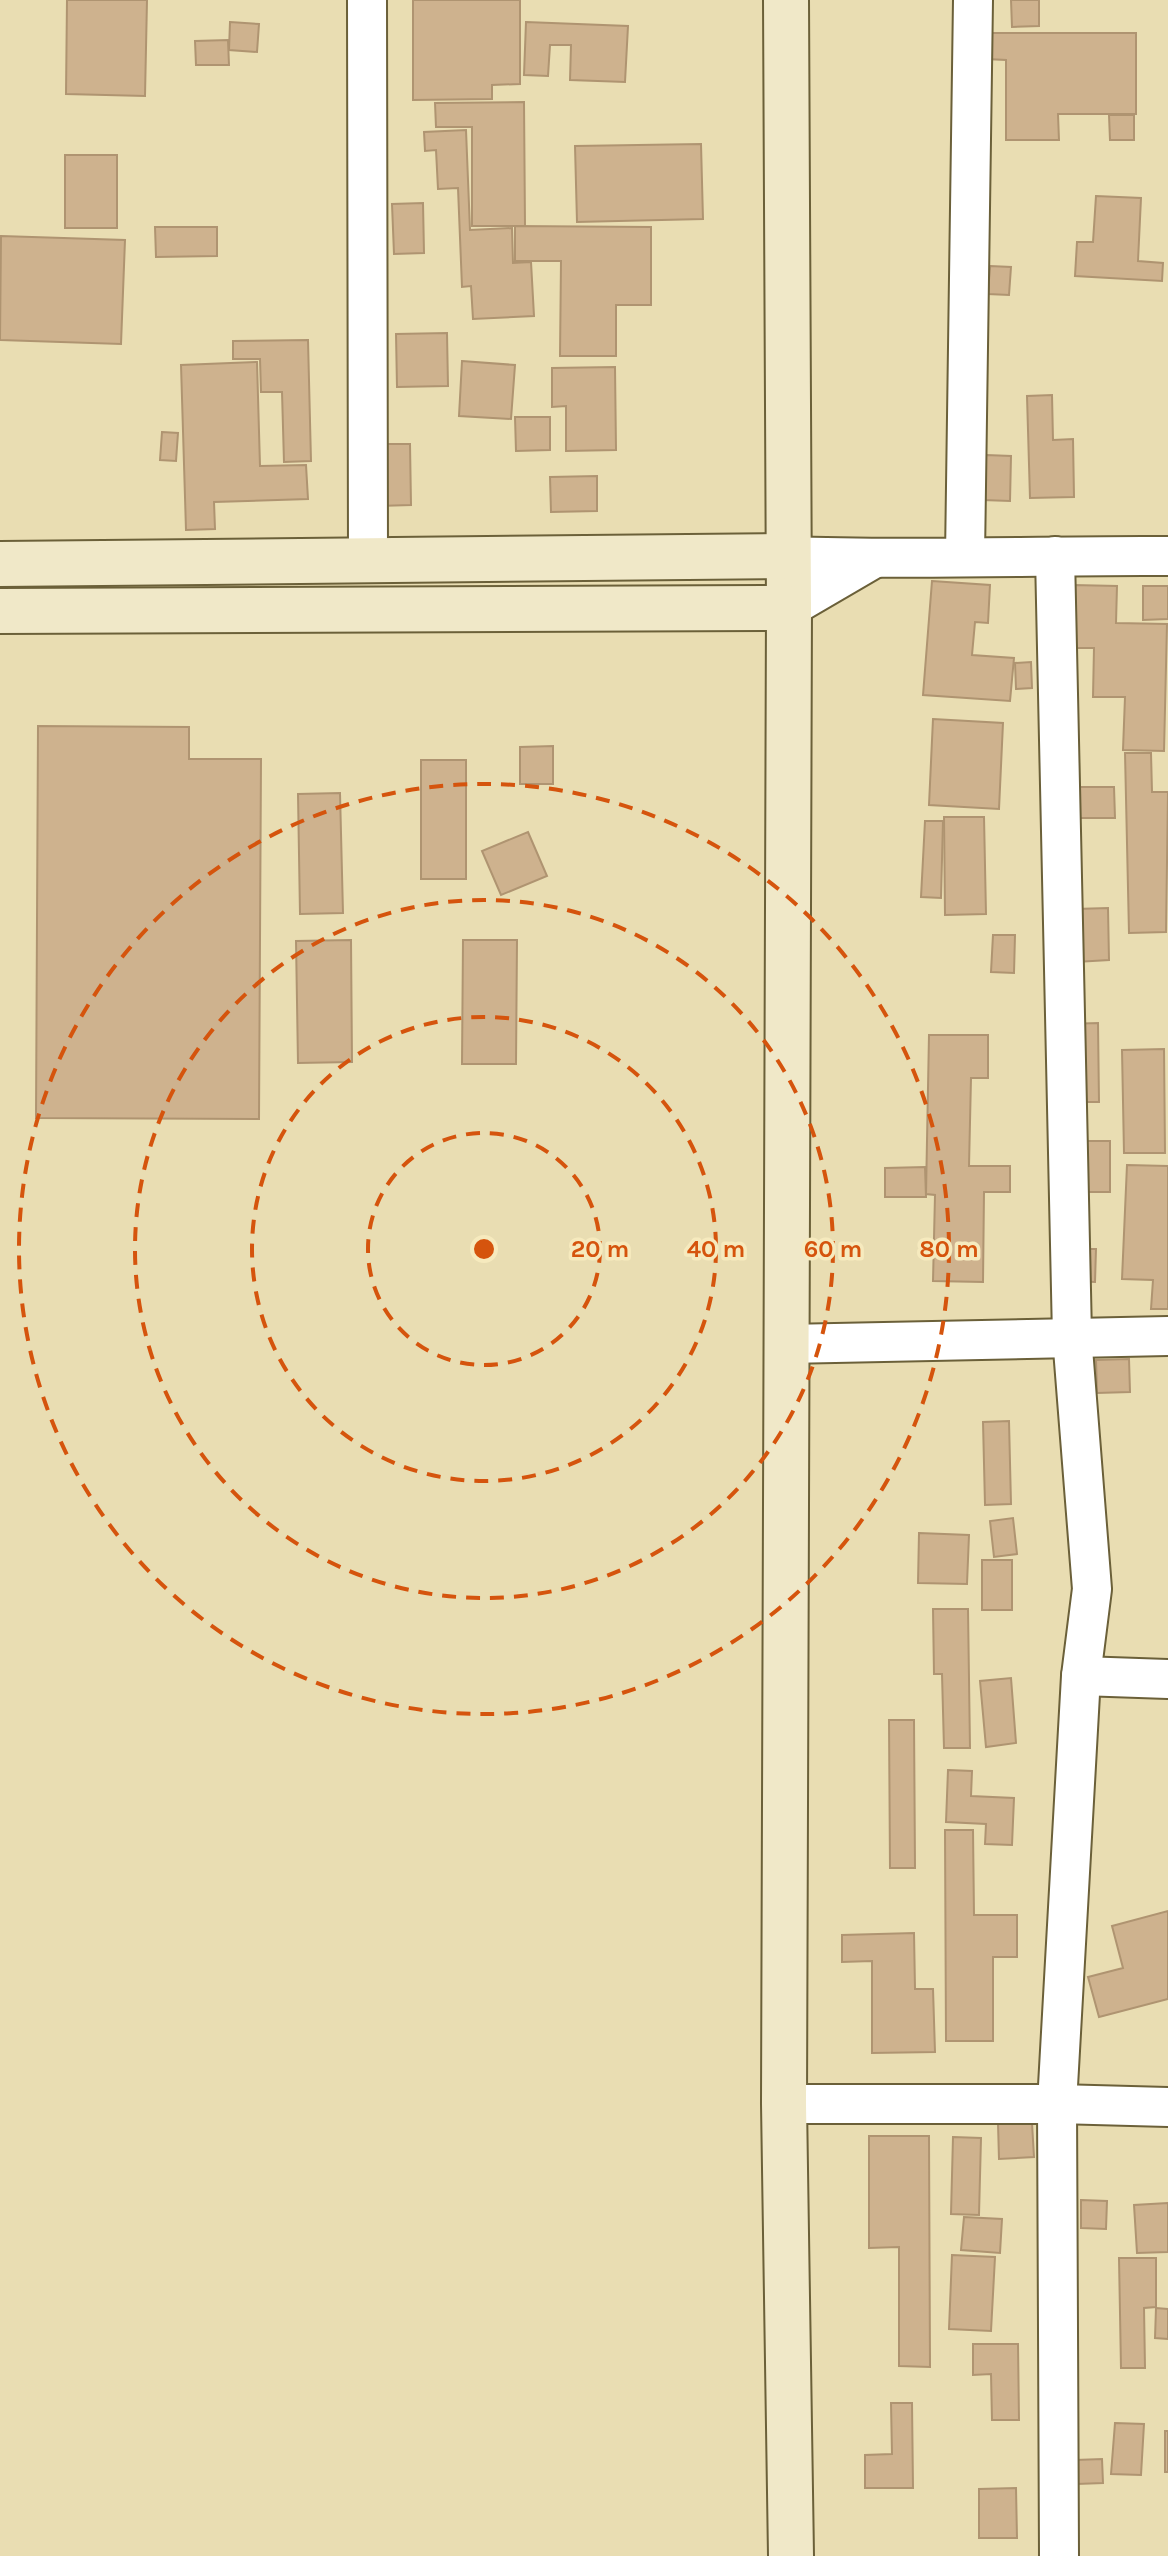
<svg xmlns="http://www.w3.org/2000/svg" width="1168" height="2556" font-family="Karla,sans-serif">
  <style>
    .building { fill: #ceb28e; stroke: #af9471; stroke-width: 2 }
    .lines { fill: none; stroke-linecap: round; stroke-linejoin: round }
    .street-casing { stroke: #6b6039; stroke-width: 42 }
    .secondary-casing { stroke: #6b6039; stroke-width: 48 }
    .street { stroke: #fff; stroke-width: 38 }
    .secondary { stroke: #f0e8c8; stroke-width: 44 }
    .ring { fill: none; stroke: #d5540d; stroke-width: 4; stroke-dasharray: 14 10 }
    .centre { fill: #d5540d; stroke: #f6eabe; stroke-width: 4 }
    .ring-label { font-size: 24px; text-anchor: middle; font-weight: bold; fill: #d5540d; stroke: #f6eabe; stroke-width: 7; stroke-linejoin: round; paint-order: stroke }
  </style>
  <rect width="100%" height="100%" fill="#e9ddb2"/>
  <g class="building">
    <polygon points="67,0 147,0 145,96 66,94"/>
    <polygon points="413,0 520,0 520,84 492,85 492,99 413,100"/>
    <polygon points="1011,0 1039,0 1039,26 1012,27"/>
    <polygon points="230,22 259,24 257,52 229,50"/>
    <polygon points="526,22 628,26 625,82 570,80 571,45 550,45 548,76 524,75"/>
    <polygon points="986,33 1136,33 1136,114 1058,114 1059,140 1006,140 1006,60 986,59"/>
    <polygon points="228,40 229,65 196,65 195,41"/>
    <polygon points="524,102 525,226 472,226 472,127 436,127 435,103"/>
    <polygon points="1109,115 1134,115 1134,140 1110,140"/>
    <polygon points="466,130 470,230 512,228 513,263 531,262 534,316 473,319 471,286 462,287 458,188 438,189 436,150 425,151 424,132"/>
    <polygon points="701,144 703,219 577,222 575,146"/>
    <rect x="65" y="155" width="52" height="73"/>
    <polygon points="1096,196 1141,198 1138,261 1163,263 1162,281 1075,276 1077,242 1093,242"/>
    <polygon points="423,203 424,253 394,254 392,204"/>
    <polygon points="515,226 651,227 651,305 616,305 616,356 560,356 561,261 515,261"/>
    <polygon points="155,227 217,227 217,256 156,257"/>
    <polygon points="1,236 125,240 121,344 0,340"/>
    <polygon points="990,266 1011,267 1009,295 988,294"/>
    <polygon points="447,333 448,386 397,387 396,334"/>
    <polygon points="308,340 311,461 284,462 282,392 261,392 260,359 233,359 233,341"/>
    <polygon points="462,361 515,365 511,419 459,416"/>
    <polygon points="257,362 260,466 306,465 308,499 214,502 215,529 186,530 181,365"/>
    <polygon points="615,367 616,450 566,451 566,406 552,407 552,368"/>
    <polygon points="1052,395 1053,440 1073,439 1074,497 1030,498 1027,396"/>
    <polygon points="515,417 550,417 550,450 516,451"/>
    <polygon points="162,432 178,433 176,461 160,460"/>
    <polygon points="377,444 410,444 411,505 378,506"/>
    <polygon points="986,455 1011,456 1010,501 983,500"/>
    <polygon points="597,476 597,511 551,512 550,477"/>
    <polygon points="932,581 990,585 988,623 975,622 972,655 1014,658 1010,701 923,695"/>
    <polygon points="1073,585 1117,586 1116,623 1167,624 1164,751 1123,750 1125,697 1093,697 1094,648 1072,648"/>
    <polygon points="1143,586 1168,586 1168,619 1143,620"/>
    <polygon points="1031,662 1032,688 1016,689 1015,663"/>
    <polygon points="933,719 1003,723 999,809 929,805"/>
    <polygon points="38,726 189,727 189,759 261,759 259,1119 36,1118"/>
    <polygon points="553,746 553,784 520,784 520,747"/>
    <polygon points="1125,753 1151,753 1152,792 1168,792 1166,932 1129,933"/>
    <rect x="421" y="760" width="45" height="119"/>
    <polygon points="1069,787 1114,787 1115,818 1069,818"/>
    <polygon points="340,793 343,913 300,914 298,794"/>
    <polygon points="944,817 984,817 986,914 945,915"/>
    <polygon points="925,821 943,821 941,898 921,897"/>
    <polygon points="528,832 547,876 501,895 482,851"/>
    <polygon points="1108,908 1109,960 1076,962 1075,909"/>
    <polygon points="993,935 1015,935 1014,973 991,972"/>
    <polygon points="351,940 352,1062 298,1063 296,941"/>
    <polygon points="463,940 517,940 516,1064 462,1064"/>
    <polygon points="1098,1023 1099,1102 1067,1102 1066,1024"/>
    <polygon points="929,1035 988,1035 988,1078 971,1078 969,1166 1010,1166 1010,1192 984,1192 983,1282 933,1281 935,1195 926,1194"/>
    <polygon points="1164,1049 1165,1153 1124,1153 1122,1050"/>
    <rect x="1074" y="1141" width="36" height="51"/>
    <polygon points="1127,1165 1168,1166 1168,1309 1151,1309 1153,1280 1122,1279"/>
    <polygon points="925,1167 926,1197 885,1197 885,1168"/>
    <polygon points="1074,1249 1096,1249 1095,1282 1073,1281"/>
    <polygon points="1129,1359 1130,1392 1097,1393 1096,1360"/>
    <polygon points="1009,1421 1011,1504 985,1505 983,1422"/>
    <polygon points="1013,1518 1017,1554 994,1557 990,1521"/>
    <polygon points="919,1533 969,1535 967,1584 918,1583"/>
    <rect x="982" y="1560" width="30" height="50"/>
    <polygon points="933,1609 968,1609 970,1748 944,1748 942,1674 934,1674"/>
    <polygon points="1011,1678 1016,1743 986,1747 980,1681"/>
    <polygon points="889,1720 914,1720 915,1868 890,1868"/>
    <polygon points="948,1770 972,1771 971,1796 1014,1798 1012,1845 985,1844 986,1824 946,1822"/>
    <polygon points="945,1830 973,1830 974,1915 1017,1915 1017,1957 993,1957 993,2041 946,2041"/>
    <polygon points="1168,1911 1168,1999 1099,2017 1088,1977 1123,1968 1112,1926"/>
    <polygon points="914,1933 915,1989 933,1989 935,2052 872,2053 872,1961 842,1962 842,1935"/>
    <polygon points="998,2123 1032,2123 1034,2157 999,2159"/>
    <polygon points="869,2136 929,2136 930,2367 899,2366 899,2247 869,2248"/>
    <polygon points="953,2137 981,2138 979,2215 951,2214"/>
    <polygon points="1081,2200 1107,2201 1106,2229 1081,2228"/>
    <polygon points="1168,2203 1168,2252 1137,2253 1134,2205"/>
    <polygon points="964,2217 1002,2219 1000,2253 961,2250"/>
    <polygon points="952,2255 995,2257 991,2331 949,2329"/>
    <polygon points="1119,2258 1156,2258 1156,2307 1144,2308 1145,2368 1121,2368"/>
    <polygon points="1156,2308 1168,2309 1168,2339 1155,2338"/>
    <polygon points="973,2344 1018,2344 1019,2420 992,2420 991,2374 973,2375"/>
    <polygon points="891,2403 912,2403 913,2488 865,2488 865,2455 892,2454"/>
    <polygon points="1115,2423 1144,2424 1141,2475 1111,2474"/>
    <rect x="1165" y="2431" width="3" height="41"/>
    <polygon points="1102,2459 1103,2483 1077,2484 1076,2460"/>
    <polygon points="1016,2488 1017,2538 979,2538 979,2489"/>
  </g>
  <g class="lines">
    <defs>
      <g id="street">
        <polyline points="367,0 368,559"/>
        <path d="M788,556C914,561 1041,555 1168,556"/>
        <polyline points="965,556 973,0"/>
        <polyline points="1055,556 1072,1336 1092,1589 1081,1676 1057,2104 1059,2556"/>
        <polyline points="789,608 873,559"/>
        <polyline points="786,1344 1168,1336"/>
        <polyline points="1081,1676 1168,1679"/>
        <polyline points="784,2104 1057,2104 1168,2107"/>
      </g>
      <g id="secondary">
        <polyline points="786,0 789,608 784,2104 791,2556"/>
        <polyline points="0,564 788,556"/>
        <polyline points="0,611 789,608"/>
      </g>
    </defs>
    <use href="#street" class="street-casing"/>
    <use href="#secondary" class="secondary-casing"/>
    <use href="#street" class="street"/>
    <use href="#secondary" class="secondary"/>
  </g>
  <g class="ring">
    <circle cx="484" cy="1249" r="116"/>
    <circle cx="484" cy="1249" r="232"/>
    <circle cx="484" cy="1249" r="349"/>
    <circle cx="484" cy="1249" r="465"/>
  </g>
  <circle cx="484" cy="1249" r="12" class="centre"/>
  <g class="ring-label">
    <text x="600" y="1257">20 m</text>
    <text x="716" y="1257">40 m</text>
    <text x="833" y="1257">60 m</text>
    <text x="949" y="1257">80 m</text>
  </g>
</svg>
